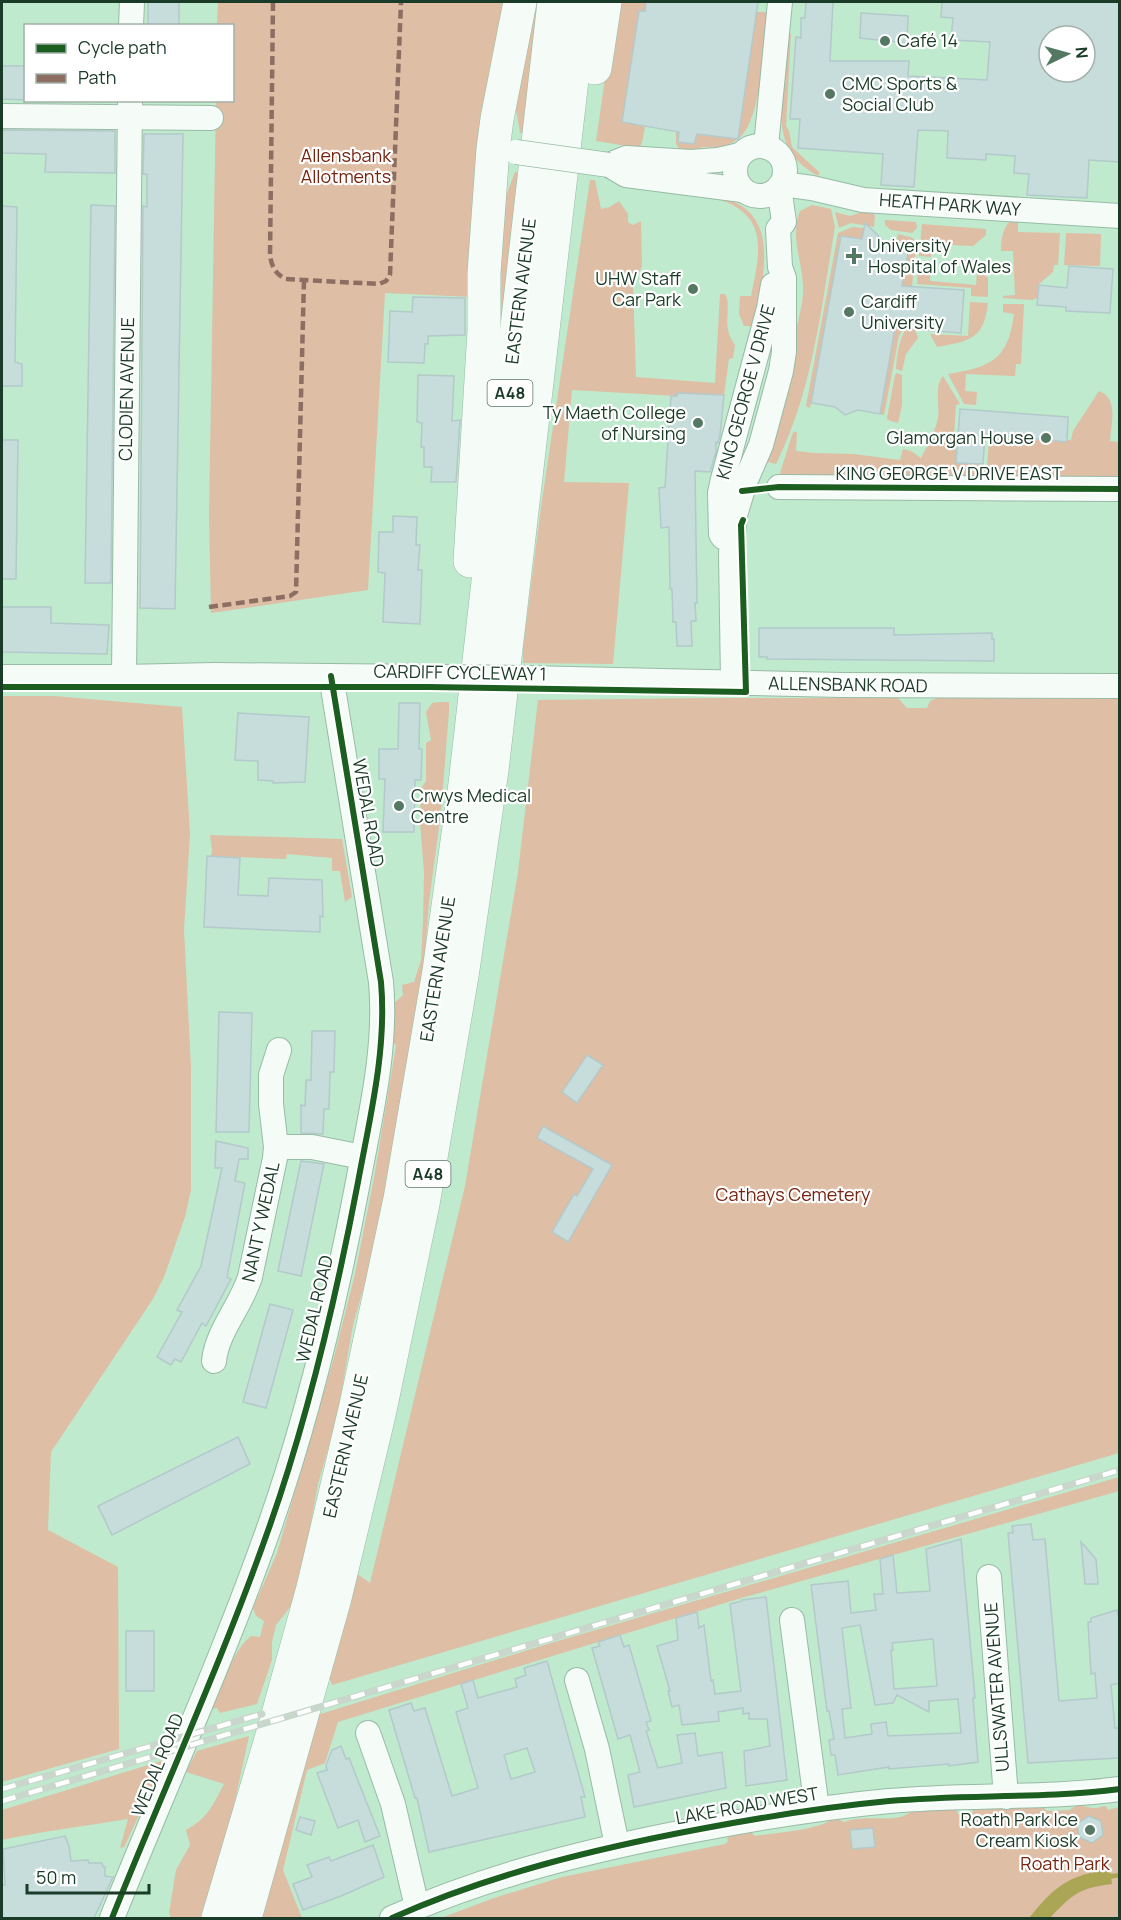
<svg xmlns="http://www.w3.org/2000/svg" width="1121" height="1920" font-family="Manrope,sans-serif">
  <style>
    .green { fill: #debea5 }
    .water { fill: #aaa656 }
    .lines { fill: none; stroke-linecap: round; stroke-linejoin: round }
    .stream { stroke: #aaa656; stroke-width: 4.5 }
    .building { fill: #c7dddc; stroke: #b3c9ca; stroke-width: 1.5; fill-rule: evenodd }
    .minor-casing { stroke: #98bba5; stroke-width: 26 }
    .highway-casing { stroke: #98bba5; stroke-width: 34 }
    .minor { stroke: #f5fcf8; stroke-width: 24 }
    .highway { stroke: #f5fcf8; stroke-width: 33 }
    .rail-casing { stroke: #c8d6cc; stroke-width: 7 }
    .rail { stroke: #fff; stroke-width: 4.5; stroke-dasharray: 14; stroke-linecap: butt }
    .minor-bridge-casing { stroke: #98bba5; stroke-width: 26; stroke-linecap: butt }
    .minor-bridge { stroke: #f5fcf8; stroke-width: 24 }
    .quiet { stroke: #8d6e63; stroke-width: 4.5; stroke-dasharray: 9 4.5; stroke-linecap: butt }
    .cycleway-casing { stroke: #fff; stroke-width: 10 }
    .cycleway { stroke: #1b5e20; stroke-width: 6 }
    .poi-dot { fill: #547861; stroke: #fff; stroke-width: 2 }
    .labels { text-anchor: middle; stroke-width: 4.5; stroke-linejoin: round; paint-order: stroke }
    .shield { fill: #fff; stroke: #5f7668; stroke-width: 1.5 }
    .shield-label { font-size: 16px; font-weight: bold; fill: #1a3b27 }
    .poi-label { font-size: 18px; fill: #1a3b27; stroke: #fff; text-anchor: start }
    .park-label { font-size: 18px; fill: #77240f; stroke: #fff }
    .street-label { font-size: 18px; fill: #1a3b27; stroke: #fff }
  </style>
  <rect width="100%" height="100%" fill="#bfeace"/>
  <g class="green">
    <polygon points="218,2 507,2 473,297 385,293 368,590 211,613 209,514 216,101 232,100 232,26 217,25"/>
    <polygon points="530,2 541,2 525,133 520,133 515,104"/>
    <polygon points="616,2 646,2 645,11 639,11 622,122 645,127 642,143 639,148 596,141"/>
    <path d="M754,12H769C766,41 761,112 743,134C733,147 716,148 701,147L700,152L680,150L676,144V132H679L678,142L694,144L697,134L738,139L755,25Z"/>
    <path d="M786,34H791L786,126L789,131L792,147L820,173L818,176C807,170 796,161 790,151C773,121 784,66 786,34Z"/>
    <polygon points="515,172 522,174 485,490 500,204 507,193"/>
    <path d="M590,180H595L601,209L610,207L619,201L628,214V222L633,225L641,221L642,266L633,285L636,377L715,383L720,294H725L727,298C730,318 722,326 735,345L733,358L729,359L724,395L677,393V396L572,390L564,482L629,483L613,664L523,663V649L541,507Z"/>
    <path d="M712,197C782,204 765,272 754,322L751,326H744L739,314L740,296H751C761,248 769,213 712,197Z"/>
    <path d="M812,205L831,209L835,227C821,308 813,390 776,464L764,461L794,325L798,323C800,311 804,298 803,286C802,260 790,237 800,211Z"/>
    <polygon points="835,212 850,216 862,212 873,213 875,216 874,227 851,223 839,228"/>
    <path d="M1018,217V232L1060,233L1058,265H1054L1053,272L1039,284L1037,298L1032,300L1003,298V296L1015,295L1013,251H1001C1001,237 1004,221 1018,217Z"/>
    <polygon points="885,220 916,222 917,228 912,233 891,230 885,225"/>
    <polygon points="922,224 986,229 986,235 973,246 932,244 931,257 919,256"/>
    <polygon points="852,227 873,229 875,235 864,240 841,236 810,408 806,406 838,233"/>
    <polygon points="1066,233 1101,234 1100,266 1064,265"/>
    <polygon points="898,234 913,238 916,244 909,319 899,336 884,415 880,414 909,248 895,245"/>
    <polygon points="918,266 930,267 930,281 976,285 977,272 982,273 988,278 988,297 971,296 971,288 917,284"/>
    <path d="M970,302L988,303C984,339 970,341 937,347L930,334L968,336Z"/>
    <path d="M1003,304H1024L1021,364H1016L1015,376L966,374L965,391L977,392L976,405L964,404L948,374C990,367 1008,361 1014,314L1003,312Z"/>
    <path d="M914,327L918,338L906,354L902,371L896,369C897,354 899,341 906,328Z"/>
    <polygon points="897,373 902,375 902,405 898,423 888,420 887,418 895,375"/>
    <path d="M943,376L960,404L956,405L954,436L956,437V463L987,465L989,441L997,442L998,439L1071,440L1073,431L1099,391C1119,398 1111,424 1110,441L1119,442V484L783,479L780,473L793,432H797L796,451L814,453L854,454L900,460L903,449L911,451L921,458C928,445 935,432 938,418C940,404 934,387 943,376Z"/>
    <polygon points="2,696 54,696 182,707 190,833 184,930 191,1067 191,1190 185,1217 164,1277 153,1299 51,1452 48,1530 118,1567 119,1749 2,1782"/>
    <polygon points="707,698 898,698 907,708 927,708 930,701 937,698 1119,699 1119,1453 332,1685 326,1668 356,1573 370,1583 465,1186 518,872 538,700"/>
    <path d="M440,702H449V711L441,812L429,902L424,966L404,1099L374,1251L353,1325L337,1417L318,1484L308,1538L291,1606L276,1625L272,1642V1660L257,1704L220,1713L217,1708L212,1709C221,1687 233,1650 251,1636L260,1637L264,1621L256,1616L253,1608L277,1553L333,1361L355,1274L374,1178L396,1046L393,1041L390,1007L403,995L402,985L414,982L421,960L423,920L424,873L420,822L421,788L426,781V743L431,740L426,712L432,703Z"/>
    <polygon points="210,835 342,839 352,897 345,902 340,871 332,871 332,858 287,854 286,859 211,856 212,850"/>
    <polygon points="1119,1477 1119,1491 738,1599 338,1722 325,1763 307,1770 283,1870 302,1918 260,1918 317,1715 541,1646"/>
    <path d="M249,1736L223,1856L204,1918H171L169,1913L176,1870L190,1845L186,1830C208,1818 213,1805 224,1784L186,1772L197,1751Z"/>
    <path d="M161,1761L163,1765L124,1847L120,1848L128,1819C86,1826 43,1831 2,1840V1810Z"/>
    <path d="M1040,1803L1047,1811L1070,1810C1079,1801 1085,1808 1095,1808C1099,1808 1102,1806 1106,1806L1108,1810L1119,1807V1918H441L494,1898L562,1877L725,1844L728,1841L727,1838L729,1837L746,1832L752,1833L755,1836C780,1832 815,1831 835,1818L844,1822C863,1815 881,1821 900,1817C906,1816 911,1811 917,1809C928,1806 943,1807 955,1806L958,1814H971L975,1807Z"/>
  </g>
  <path class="water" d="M1110,1870L1112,1884C1078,1888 1072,1895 1050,1918H1029C1054,1887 1069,1874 1110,1870Z"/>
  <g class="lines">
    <polyline class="stream" points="1107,1877 1120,1875"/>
  </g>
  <g class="building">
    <rect x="148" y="2" width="31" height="24"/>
    <polygon points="646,2 758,2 738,139 697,134 694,144 678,142 679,132 622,122 639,11 645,11"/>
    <path d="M806,2H833L830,61H909L908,76L987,80L990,42L951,40L953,18L941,17L942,2H1119V162L1089,160L1087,198L1027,195L1029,174L1014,173L1015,156L986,154V160L947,158L948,131L918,130L914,187L881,185L883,154L798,148L800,119H790L796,37L801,38V18H805ZM1049,36H1085V72H1049Z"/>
    <polygon points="861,13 908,16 907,43 860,38"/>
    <polygon points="2,66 26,66 26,100 2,99"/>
    <polygon points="2,130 115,131 115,173 45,172 46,154 2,153"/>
    <polygon points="144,134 183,134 175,609 140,608 143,206 147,207 147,174 143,174"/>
    <polygon points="91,205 115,206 111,583 85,583"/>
    <polygon points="2,206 17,207 15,362 22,364 22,386 2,386"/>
    <polygon points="865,223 886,243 909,248 902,286 964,290 961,333 895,328 880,414 858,410 845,415 835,407 811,403 841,236 862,239"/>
    <polygon points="1069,266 1113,269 1110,313 1066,311 1066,307 1037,305 1039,285 1067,288"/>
    <polygon points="413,297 465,298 465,335 428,336 428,344 425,344 424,363 388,362 390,311 412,312"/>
    <polygon points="418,375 454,376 452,421 460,420 456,482 431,482 432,467 424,467 424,447 421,447 422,423 417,422"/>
    <polygon points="677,393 724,395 720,435 718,443 716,442 716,452 710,472 695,471 697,603 695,603 696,621 691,621 692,646 677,646 676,622 673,622 672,589 670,589 669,527 661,528 659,488 665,487 671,396 677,396"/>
    <polygon points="960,409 1068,417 1067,442 985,434 983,464 956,463"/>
    <polygon points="2,440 18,440 16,579 2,579"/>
    <polygon points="393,516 417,517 416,545 420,545 418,570 422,570 420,624 383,622 385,573 378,572 379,532 393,532"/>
    <polygon points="2,607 51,607 51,623 109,625 107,654 2,652"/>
    <polygon points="759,628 894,628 894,635 992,633 992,639 994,639 994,661 767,659 767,657 759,657"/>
    <polygon points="399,703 420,703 419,749 422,749 421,780 415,780 414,832 383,832 385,779 379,779 379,749 398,749"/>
    <polygon points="238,713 309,717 305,782 273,783 273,781 258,780 258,761 235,760"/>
    <polygon points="207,856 240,858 238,895 268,896 269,878 322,880 323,917 320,916 320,932 204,927"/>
    <polygon points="219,1012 252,1013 249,1132 216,1132"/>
    <polygon points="312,1031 335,1031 334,1072 330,1072 329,1109 324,1109 323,1134 301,1133 301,1105 305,1106 306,1080 311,1080"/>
    <polygon points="587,1055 603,1065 577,1103 562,1092"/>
    <polygon points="543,1126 612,1165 568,1242 552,1232 574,1194 577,1196 593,1169 537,1138"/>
    <polygon points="216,1141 248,1148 248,1159 239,1159 235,1181 245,1183 227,1277 231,1279 206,1326 202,1323 181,1362 175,1359 171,1365 157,1357 182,1312 177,1310 201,1266 222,1168 215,1168"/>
    <polygon points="301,1161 324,1164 301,1276 278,1271"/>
    <polygon points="270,1304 293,1310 266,1408 243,1402"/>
    <polygon points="238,1437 250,1464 112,1535 98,1506"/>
    <polygon points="1031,1524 1033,1540 1045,1539 1059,1701 1097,1698 1095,1673 1091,1674 1088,1622 1091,1622 1091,1618 1117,1610 1119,1618 1119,1683 1111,1685 1115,1728 1119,1728 1119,1758 1028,1763 1008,1533 1013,1533 1012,1526"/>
    <path d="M961,1539L975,1698H973L978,1762L949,1766V1764L889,1769V1767L838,1775L835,1755H831L829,1740L834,1739L829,1711H827L811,1585L848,1581L851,1613L876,1610L874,1594H883L880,1559L893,1555L897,1593L930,1591L926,1549ZM860,1625L875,1705L893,1703L897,1695L929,1712V1701L958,1699L961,1733L888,1736L886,1722L871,1724L872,1734L845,1738L842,1709L851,1708L842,1628ZM933,1639L937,1686L894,1689L891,1650H893L892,1643Z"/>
    <polygon points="1081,1542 1096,1559 1098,1584 1085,1584"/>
    <polygon points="766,1597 787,1780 746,1786 744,1751 770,1746 767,1719 749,1719 749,1713 743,1714 743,1708 718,1712 719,1721 682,1725 679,1705 672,1707 668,1691 670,1691 657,1646 678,1640 676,1618 697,1612 699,1628 704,1625 711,1681 713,1680 715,1694 741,1691 730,1604 742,1601 742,1600"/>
    <rect x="126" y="1631" width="28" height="60"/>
    <polygon points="620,1635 624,1647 629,1645 651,1721 646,1722 649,1730 646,1731 658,1768 682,1763 677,1735 695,1733 698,1756 722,1752 726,1788 634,1807 628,1775 640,1772 630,1735 618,1739 592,1648 600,1646 598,1642"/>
    <path d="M547,1661L585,1797H581L585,1817L429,1852L417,1798H415L389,1710L411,1703L414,1711L425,1708L452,1796L478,1788L456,1712L468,1708L461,1684L473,1680L478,1698L517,1687L515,1679L526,1675L524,1668ZM527,1748L535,1772L511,1779L504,1755Z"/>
    <polygon points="341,1746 346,1759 349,1758 380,1836 365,1842 358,1820 338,1828 317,1773 327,1770 326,1765 332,1750"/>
    <polygon points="1089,1816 1101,1821 1103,1835 1092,1843 1079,1837 1077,1824"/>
    <polygon points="300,1817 315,1821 311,1835 296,1830"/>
    <polygon points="873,1828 875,1847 852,1849 850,1830"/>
    <polygon points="65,1836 69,1846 71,1861 88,1860 89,1863 102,1863 103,1867 105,1867 105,1876 113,1877 94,1918 2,1918 2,1885 5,1885 3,1849"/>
    <polygon points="373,1845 384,1877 341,1896 303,1910 293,1884 312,1877 307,1865 329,1857 331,1861"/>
  </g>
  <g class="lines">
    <defs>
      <g id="minor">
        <polyline points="131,26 132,2"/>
        <polyline points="2,116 211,118"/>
        <circle cx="760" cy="171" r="25"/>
        <polyline points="766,146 780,2"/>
        <polyline points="609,165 626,175 742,190"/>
        <polyline points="609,165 626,158 691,162 718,160 740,155"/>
        <polyline points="782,184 812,188 863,200 1120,216"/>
        <polyline points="779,487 1120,489"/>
        <polyline points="723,537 721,534 720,493 723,479 769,308 773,285"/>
        <polyline points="2,677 124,677 214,675 429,677"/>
        <polyline points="124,677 130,100"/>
        <polyline points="525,678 842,685 1120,686"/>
        <polyline points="733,682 731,553 735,515 745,482 761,445 781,371 784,352 784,278 780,267 778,229 784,222 779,187"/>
        <polyline points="276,1147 312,1147 362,1157"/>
        <path d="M214,1361C217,1331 241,1306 250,1277L275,1158L276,1147L271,1104V1075L279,1050"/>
        <polyline points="989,1577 1006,1797"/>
        <polyline points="792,1620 817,1809"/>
        <polyline points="577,1680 597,1749 617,1845"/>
        <polyline points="368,1733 393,1804 417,1907"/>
        <path d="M112,1918C164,1788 223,1659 270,1525C309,1414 336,1298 358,1182C370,1117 387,1049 381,982L331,676"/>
        <path d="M392,1918C491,1874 594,1849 700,1829C763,1817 825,1807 889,1801C966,1794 1043,1799 1120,1789"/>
      </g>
      <g id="highway">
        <polyline points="595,68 605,2"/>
        <polyline points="470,561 484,331 484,273 493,149 497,119 520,2"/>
        <polyline points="218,1918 274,1729 313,1588 356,1405 400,1199 439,971 465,784 554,2"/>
        <polyline points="245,1918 335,1598 379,1415 423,1204 462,976 492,770 581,2"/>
      </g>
    </defs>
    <use href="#minor" class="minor-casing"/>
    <use href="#highway" class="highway-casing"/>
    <use href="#minor" class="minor"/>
    <use href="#highway" class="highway"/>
    <defs>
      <g id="rail">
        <polyline points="2,1789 262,1714"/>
        <polyline points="2,1801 1120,1470"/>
      </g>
    </defs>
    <use href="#rail" class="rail-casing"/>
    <use href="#rail" class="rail"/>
    <defs>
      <g id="minor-bridge">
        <polyline points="516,152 609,165"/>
        <polyline points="429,677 525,678"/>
      </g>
    </defs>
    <use href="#minor-bridge" class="minor-bridge-casing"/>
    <use href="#minor-bridge" class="minor-bridge"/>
    <g class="quiet">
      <path d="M273,2L270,256C272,267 275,273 285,279L379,284L386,281L390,275L401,2"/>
      <polyline points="209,607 290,596 296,592 304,280"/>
    </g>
    <defs>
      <g id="cycleway">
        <polyline points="742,491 779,487 1120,489"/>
        <polyline points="2,687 429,687 746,692 741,525 743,520"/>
        <path d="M112,1918C164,1788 223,1659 270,1525C309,1414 336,1298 358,1182C370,1117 387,1049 381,982L331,676"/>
        <path d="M392,1918C491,1874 594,1849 700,1829C763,1817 825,1807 889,1801C966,1794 1043,1799 1120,1789"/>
      </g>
    </defs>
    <use href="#cycleway" class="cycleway-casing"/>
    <use href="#cycleway" class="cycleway"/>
  </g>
  <g class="poi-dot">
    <circle cx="885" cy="41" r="6"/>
    <circle cx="830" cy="94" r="6"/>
    <path d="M851 247h6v6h6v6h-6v6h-6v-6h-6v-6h6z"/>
    <circle cx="693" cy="289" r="6"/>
    <circle cx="849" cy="312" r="6"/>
    <circle cx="698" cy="423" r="6"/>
    <circle cx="1046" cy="438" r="6"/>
    <circle cx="399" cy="806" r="6"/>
    <circle cx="1090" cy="1830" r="6"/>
  </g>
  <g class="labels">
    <g class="shield">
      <rect x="487.5" y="380" width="45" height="26" rx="4.5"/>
      <rect x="405.5" y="1161" width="45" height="26" rx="4.5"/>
    </g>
    <g class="shield-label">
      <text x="510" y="399">A48</text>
      <text x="428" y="1180">A48</text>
    </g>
    <g class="poi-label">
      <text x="897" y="47">Café 14</text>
      <text x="842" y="90">CMC Sports &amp;<tspan x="842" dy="21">Social Club</tspan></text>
      <text x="868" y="252">University<tspan x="868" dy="21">Hospital of Wales</tspan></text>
      <text x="681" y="285" text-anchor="end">UHW Staff<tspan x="681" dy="21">Car Park</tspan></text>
      <text x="861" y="308">Cardiff<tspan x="861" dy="21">University</tspan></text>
      <text x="686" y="419" text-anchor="end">Ty Maeth College<tspan x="686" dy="21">of Nursing</tspan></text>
      <text x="1034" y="444" text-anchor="end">Glamorgan House</text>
      <text x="411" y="802">Crwys Medical<tspan x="411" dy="21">Centre</tspan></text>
      <text x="1078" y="1826" text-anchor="end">Roath Park Ice<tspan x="1078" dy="21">Cream Kiosk</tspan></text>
    </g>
    <g class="park-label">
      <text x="346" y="162">Allensbank<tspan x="346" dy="21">Allotments</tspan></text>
      <text x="793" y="1201">Cathays Cemetery</text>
      <text x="1065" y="1870">Roath Park</text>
    </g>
    <g class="street-label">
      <text transform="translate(950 205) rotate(4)" y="6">HEATH PARK WAY</text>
      <text transform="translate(521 291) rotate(-83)" y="6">EASTERN AVENUE</text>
      <text transform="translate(127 389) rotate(-89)" y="6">CLODIEN AVENUE</text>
      <text transform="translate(746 392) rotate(-75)" y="6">KING GEORGE V DRIVE</text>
      <text x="949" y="480">KING GEORGE V DRIVE EAST</text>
      <text transform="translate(460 673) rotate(1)" y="6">CARDIFF CYCLEWAY 1</text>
      <text transform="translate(848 685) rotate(1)" y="6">ALLENSBANK ROAD</text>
      <text transform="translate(368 813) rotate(80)" y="6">WEDAL ROAD</text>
      <text transform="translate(438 969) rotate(-81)" y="6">EASTERN AVENUE</text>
      <text transform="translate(261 1222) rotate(-78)" y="6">NANT Y WEDAL</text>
      <text transform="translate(315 1309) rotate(-77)" y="6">WEDAL ROAD</text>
      <text transform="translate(346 1446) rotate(-77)" y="6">EASTERN AVENUE</text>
      <text transform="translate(997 1687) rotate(-94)" y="6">ULLSWATER AVENUE</text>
      <text transform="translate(158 1765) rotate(-68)" y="6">WEDAL ROAD</text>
      <text transform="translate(747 1806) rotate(-10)" y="6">LAKE ROAD WEST</text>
    </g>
  </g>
  <rect width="1121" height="1920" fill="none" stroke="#1a3b27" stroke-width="6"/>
  <rect x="24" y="24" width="210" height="78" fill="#ffffff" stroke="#a3b1a9" stroke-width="1.5"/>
  <rect x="36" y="44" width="30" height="9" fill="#1b5e20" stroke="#a3b1a9" stroke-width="1.5"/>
  <text x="78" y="54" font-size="18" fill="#1a3b27">Cycle path</text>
  <rect x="36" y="74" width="30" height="9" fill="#8d6e63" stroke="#a3b1a9" stroke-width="1.5"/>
  <text x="78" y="84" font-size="18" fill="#1a3b27">Path</text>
  <g transform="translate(1067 54) rotate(85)"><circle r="28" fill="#ffffff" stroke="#a3b1a9" stroke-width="1.5"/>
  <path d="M0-4.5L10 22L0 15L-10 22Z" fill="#547861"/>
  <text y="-9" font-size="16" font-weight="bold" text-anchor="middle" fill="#1a3b27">N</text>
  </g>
  <path d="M27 1884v9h122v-9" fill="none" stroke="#1a3b27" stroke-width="3"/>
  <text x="36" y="1884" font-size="18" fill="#1a3b27" stroke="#ffffff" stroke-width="4.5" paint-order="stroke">50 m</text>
</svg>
